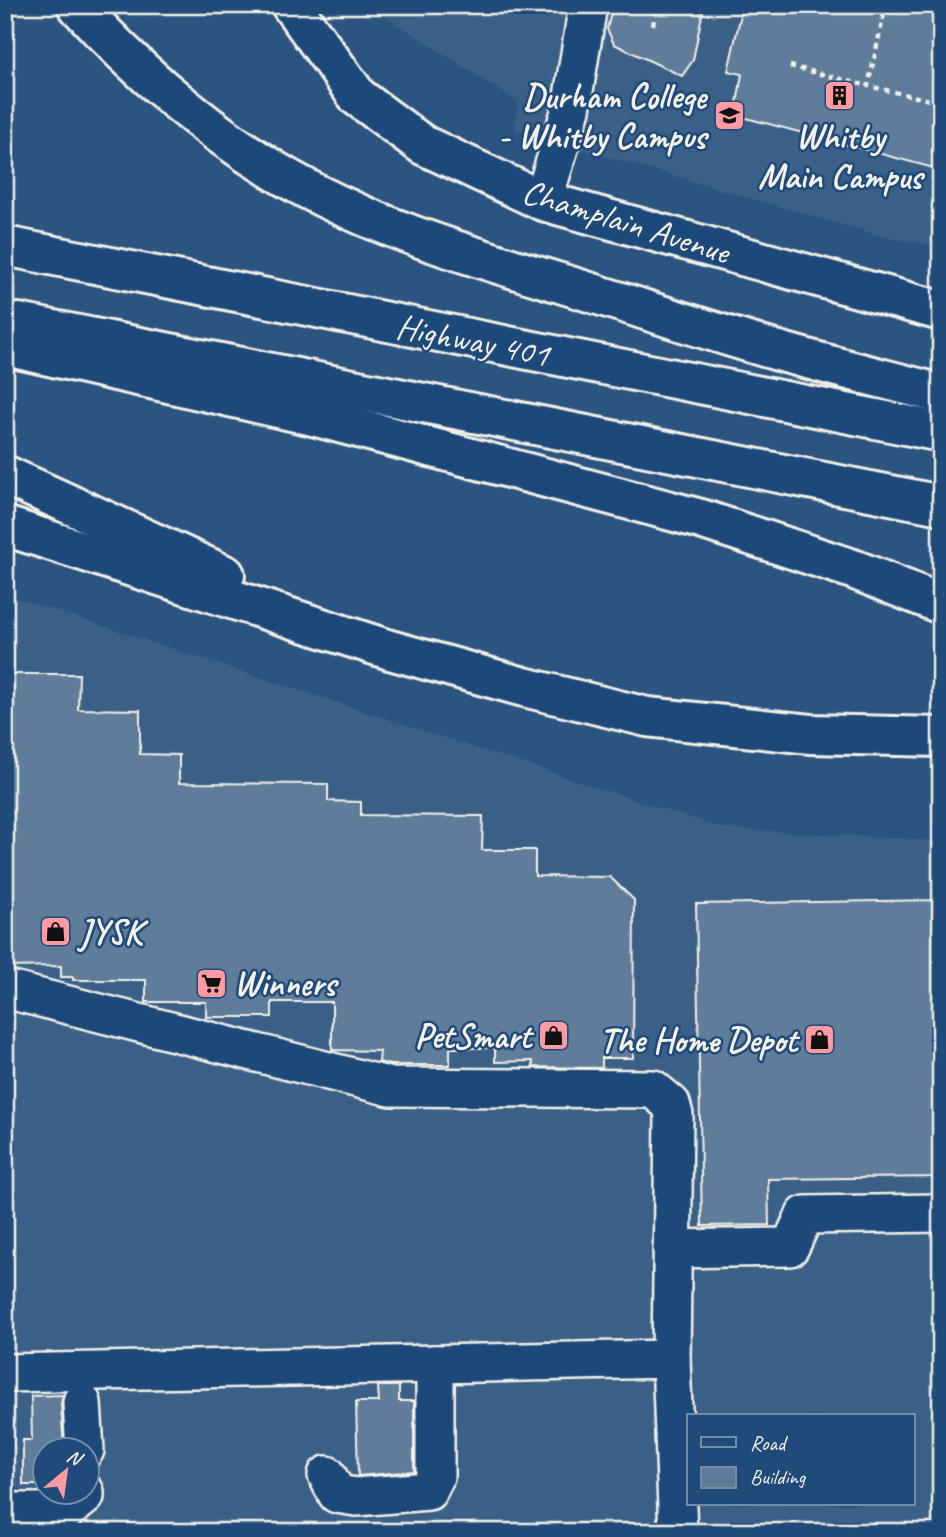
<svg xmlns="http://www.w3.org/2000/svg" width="946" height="1537" font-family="Caveat,sans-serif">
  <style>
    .built { fill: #3b6088; fill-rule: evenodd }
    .building { fill: #5e7b9a; stroke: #f4f1e8; stroke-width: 2 }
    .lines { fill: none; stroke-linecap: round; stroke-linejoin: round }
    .minor-casing { stroke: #f4f1e8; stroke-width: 42 }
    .major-casing { stroke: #f4f1e8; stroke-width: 44 }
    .highway-casing { stroke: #f4f1e8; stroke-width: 44 }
    .path { stroke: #f4f1e8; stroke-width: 4.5; stroke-dasharray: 5 5; stroke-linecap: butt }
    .minor { stroke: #1f4a7a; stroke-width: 37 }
    .major { stroke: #1f4a7a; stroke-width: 38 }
    .highway { stroke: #1f4a7a; stroke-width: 38 }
    .labels { text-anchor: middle; stroke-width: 5; stroke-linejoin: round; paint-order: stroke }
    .poi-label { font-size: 35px; font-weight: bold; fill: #f4f1e8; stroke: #1f4a7a; text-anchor: end }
    .street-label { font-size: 35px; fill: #f4f1e8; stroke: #1f4a7a }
  </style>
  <rect width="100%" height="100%" fill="#2c5481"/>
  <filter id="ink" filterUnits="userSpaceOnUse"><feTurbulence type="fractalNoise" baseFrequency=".0143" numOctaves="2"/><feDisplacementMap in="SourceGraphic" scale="14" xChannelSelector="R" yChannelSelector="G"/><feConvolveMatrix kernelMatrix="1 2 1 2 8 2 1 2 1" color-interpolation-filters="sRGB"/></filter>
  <g filter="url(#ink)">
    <g class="built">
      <polygon points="368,5 941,5 941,246 884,237 515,130 518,102"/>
      <path d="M5,594L721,828L941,841V1523L546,1532H5ZM689,1416H913V1504H689ZM46,1450H88V1492H46Z"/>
    </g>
    <g class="building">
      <polygon points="613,5 704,5 693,60 682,76 614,44 607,29"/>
      <polygon points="743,5 941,5 941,170 735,115 742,74 728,71"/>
      <polygon points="5,674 79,674 78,709 140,710 140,754 179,755 179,783 328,784 328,801 361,802 361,815 483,816 482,850 535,850 535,876 610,877 634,900 633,1058 602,1058 602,1068 533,1067 533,1061 495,1062 495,1048 450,1048 450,1065 390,1065 379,1062 380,1051 332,1050 332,1002 272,1002 272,1017 206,1017 206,1002 146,1002 146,980 73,980 73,977 61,977 61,966 5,967"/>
      <polygon points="941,900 941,1177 768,1179 769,1225 702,1226 696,904"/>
      <polygon points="378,1386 399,1386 399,1401 414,1401 414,1471 358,1476 356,1402 379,1402"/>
      <polygon points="63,1395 61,1404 64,1450 46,1450 46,1485 23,1485 23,1440 32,1440 31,1396"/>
    </g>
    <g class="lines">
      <defs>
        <g id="minor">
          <polyline points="543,201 571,109 588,5"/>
          <polyline points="5,989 391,1087 653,1089 671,1104 674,1115 671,1359"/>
          <polyline points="672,1249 790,1247 805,1215 941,1213"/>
          <polyline points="5,1373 671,1359 678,1532"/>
          <polyline points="82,1403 85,1450"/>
          <polyline points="327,1475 337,1494 356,1497 428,1491 435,1477 435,1364"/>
          <polyline points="5,1509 9,1512 65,1512 85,1496 85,1492"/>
        </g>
        <polyline id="major" points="291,5 358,97 423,145 543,201 941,311"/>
        <g id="highway">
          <path d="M77,5C136,70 201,126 275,171C364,225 471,256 570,286C641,308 711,332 782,352C835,367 888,380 941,394"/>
          <polyline points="5,246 941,432"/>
          <polyline points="18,323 941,505"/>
          <polyline points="5,346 309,415 701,519 853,569 941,604"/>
          <polyline points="5,475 225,575"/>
          <polyline points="5,526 390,650 524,687 647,717 811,734 941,737"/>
        </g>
      </defs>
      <use href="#minor" class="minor-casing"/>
      <use href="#major" class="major-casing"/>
      <use href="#highway" class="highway-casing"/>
      <g class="path">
        <polyline points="886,5 868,86 934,101"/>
        <polyline points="653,25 657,5"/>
        <polyline points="790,66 868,86"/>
      </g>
      <use href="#minor" class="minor"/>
      <use href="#major" class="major"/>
      <use href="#highway" class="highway"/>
    </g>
  </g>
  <defs>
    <symbol id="building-square" viewBox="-11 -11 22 22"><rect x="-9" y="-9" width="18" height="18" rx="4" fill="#ff9aa2" stroke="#1f4a7a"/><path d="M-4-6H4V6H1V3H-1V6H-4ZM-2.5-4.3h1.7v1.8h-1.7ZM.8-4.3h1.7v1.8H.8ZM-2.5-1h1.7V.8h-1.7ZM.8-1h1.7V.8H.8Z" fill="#111"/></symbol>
    <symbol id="university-square" viewBox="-11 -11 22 22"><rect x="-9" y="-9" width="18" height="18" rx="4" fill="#ff9aa2" stroke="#1f4a7a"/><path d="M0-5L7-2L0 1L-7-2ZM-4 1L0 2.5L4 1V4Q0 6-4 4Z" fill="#111"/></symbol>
    <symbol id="shop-square" viewBox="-11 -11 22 22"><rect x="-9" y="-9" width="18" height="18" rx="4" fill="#ff9aa2" stroke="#1f4a7a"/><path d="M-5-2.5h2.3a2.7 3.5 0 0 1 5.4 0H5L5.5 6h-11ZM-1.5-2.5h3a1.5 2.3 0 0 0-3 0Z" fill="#111"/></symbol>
    <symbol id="supermarket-square" viewBox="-11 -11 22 22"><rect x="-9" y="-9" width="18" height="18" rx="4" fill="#ff9aa2" stroke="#1f4a7a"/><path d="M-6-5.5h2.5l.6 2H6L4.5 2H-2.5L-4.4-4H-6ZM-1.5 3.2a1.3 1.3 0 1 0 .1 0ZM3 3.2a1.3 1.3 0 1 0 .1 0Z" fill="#111"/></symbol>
  </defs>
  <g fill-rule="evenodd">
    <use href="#building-square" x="822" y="78" width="35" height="35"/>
    <use href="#university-square" x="712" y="98" width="35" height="35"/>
    <use href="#shop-square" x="38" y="914" width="35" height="35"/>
    <use href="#supermarket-square" x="194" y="966" width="35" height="35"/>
    <use href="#shop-square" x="536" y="1018" width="35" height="35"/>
    <use href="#shop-square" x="802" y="1022" width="35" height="35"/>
  </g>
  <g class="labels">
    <g class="poi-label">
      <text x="706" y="108">Durham College<tspan x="706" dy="40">- Whitby Campus</tspan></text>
      <text x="840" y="148" text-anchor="middle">Whitby<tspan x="840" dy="40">Main Campus</tspan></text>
      <text x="79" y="944" text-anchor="start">JYSK</text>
      <text x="234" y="995" text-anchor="start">Winners</text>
      <text x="531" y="1048">PetSmart</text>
      <text x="797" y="1052">The Home Depot</text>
    </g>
    <g class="street-label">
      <text transform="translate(626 221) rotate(17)" y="12">Champlain Avenue</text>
      <text transform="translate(473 340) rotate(11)" y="12">Highway 401</text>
    </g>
  </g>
  <rect width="946" height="1537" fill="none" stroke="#1f4a7a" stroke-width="28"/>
  <rect x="14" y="14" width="918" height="1509" fill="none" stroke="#f4f1e8" stroke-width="2.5" filter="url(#ink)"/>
  <rect x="687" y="1414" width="228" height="91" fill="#1f4a7a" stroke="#748da6" stroke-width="2"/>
  <rect x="701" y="1437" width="35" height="10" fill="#1f4a7a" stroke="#748da6" stroke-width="2"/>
  <text x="750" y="1450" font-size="21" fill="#f4f1e8">Road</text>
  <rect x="701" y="1467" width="35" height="21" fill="#5e7b9a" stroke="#748da6" stroke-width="2"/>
  <text x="750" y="1484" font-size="21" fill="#f4f1e8">Building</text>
  <g transform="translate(66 1471) rotate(29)"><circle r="33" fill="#1f4a7a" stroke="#748da6" stroke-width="2"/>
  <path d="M0-5L12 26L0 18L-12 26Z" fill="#ff9aa2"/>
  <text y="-10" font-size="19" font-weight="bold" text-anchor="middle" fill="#f4f1e8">N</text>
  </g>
</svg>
